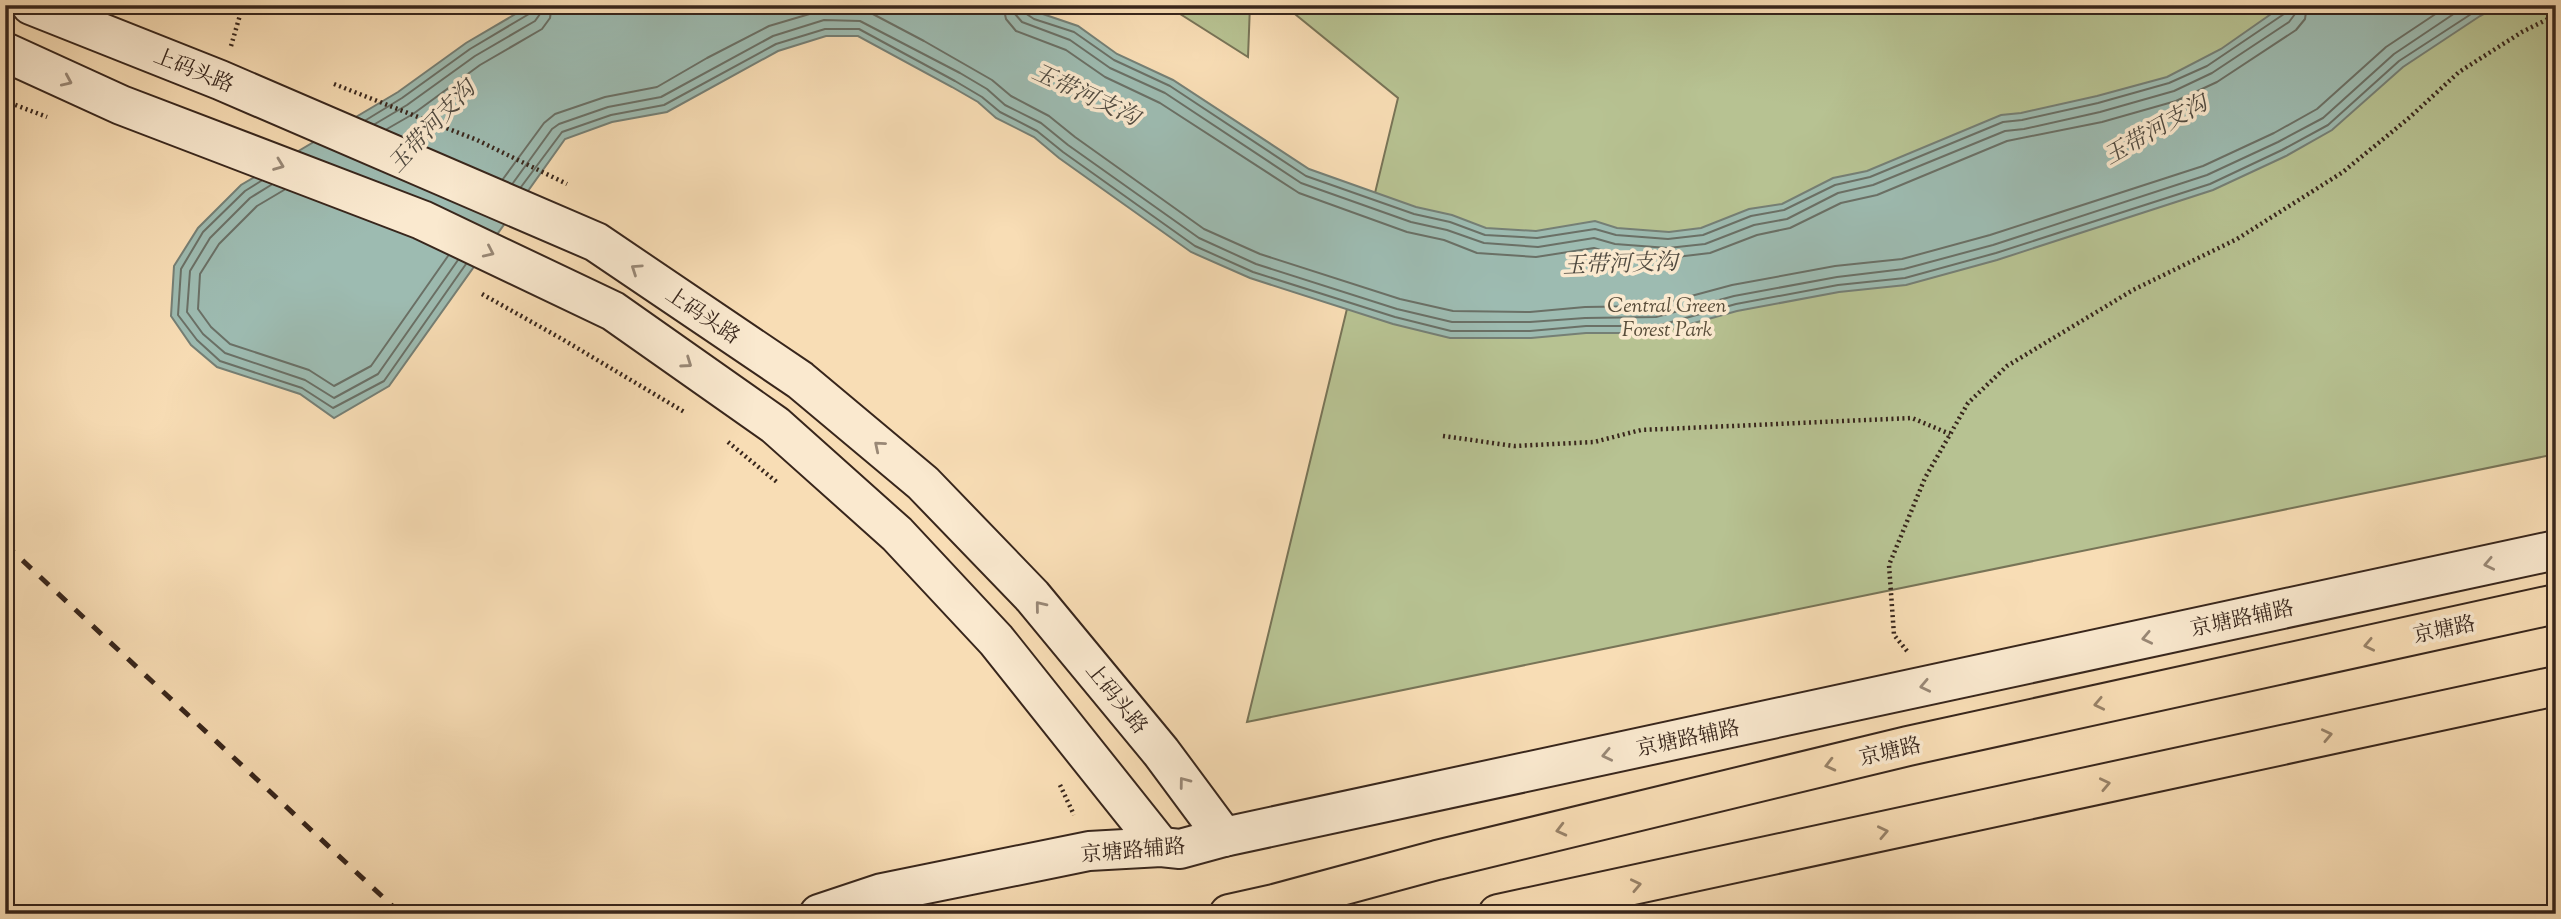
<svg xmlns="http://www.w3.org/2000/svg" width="2561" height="919" font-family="'Sorts Mill Goudy','Noto Serif SC',serif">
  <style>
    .green { fill: #b7c292; stroke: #787457; stroke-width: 2 }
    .water { fill: #9dbbb1; stroke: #757f75; stroke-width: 2 }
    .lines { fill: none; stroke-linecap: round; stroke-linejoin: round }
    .shore { stroke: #6a7066; stroke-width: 2 }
    .secondary-casing { stroke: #38261c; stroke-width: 42 }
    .highway-casing { stroke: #38261c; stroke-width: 42 }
    .path { stroke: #38261c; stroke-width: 4.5; stroke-dasharray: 2 3.5; stroke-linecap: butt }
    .secondary { stroke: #fae9cf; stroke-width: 38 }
    .highway { stroke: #f8ddb5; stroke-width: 38 }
    .rail { stroke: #38261c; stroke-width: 5; stroke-dasharray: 12 12; stroke-linecap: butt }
    .oneway { stroke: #998876 }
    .oneway2 { stroke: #988268 }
    .labels { text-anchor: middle; stroke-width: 7; stroke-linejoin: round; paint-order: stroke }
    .street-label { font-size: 21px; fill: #38261c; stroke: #fae9cf }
    .park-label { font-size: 21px; font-style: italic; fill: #584d3a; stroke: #fae9cf }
    .water-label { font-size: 23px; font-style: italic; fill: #514b41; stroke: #fae9cf }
  </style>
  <rect width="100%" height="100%" fill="#f8ddb5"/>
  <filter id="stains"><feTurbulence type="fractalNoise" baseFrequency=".00286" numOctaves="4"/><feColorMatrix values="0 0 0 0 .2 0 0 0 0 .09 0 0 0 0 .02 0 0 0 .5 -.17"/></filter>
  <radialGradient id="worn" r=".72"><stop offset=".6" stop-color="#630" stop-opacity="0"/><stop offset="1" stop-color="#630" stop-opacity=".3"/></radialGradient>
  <g class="green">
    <polygon points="1166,5 1250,5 1248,57"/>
    <polygon points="1290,5 2556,5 2556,454 1247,722 1398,98 1290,10"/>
  </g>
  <polygon class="water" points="531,5 1025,5 1037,12 1078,26 1117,54 1173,80 1309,169 1416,207 1452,215 1486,228 1536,231 1595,221 1617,228 1669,232 1701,228 1749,209 1782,204 1833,178 1867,171 2001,115 2021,113 2097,96 2167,77 2221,49 2284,5 2500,5 2480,16 2403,67 2332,130 2286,156 2213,190 1997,260 1906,285 1839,292 1737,311 1658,333 1586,333 1531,338 1450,338 1393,324 1250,278 1191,252 1059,158 1034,137 996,118 978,102 952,87 858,36 826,36 778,51 667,112 612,122 565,139 389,386 334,418 300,394 217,367 191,345 171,316 174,266 198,228 241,185 398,92 466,43"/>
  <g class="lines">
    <g class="shore">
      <polyline points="1003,5 1006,19 1016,31 1066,50 1105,77 1160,103 1299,193 1407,232 1444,240 1477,253 1536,257 1594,248 1614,254 1668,258 1710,253 1757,235 1790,228 1841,203 1877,195 2007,141 2102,122 2176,101 2217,82 2296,30 2305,19 2307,5"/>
      <polyline points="1014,5 1015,14 1022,22 1070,40 1110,68 1165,93 1301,183 1411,222 1447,230 1484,243 1538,247 1594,238 1615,244 1668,248 1705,244 1754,225 1787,219 1838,193 1873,185 2005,131 2024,129 2100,112 2174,91 2212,73 2289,22 2295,14 2297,5"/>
      <polyline points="1023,5 1025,13 1034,19 1074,32 1114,60 1170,86 1306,176 1414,214 1450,222 1485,235 1537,238 1595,229 1616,235 1668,239 1703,235 1751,216 1784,210 1835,185 1870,177 2003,122 2022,120 2098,103 2169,83 2207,66 2284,14 2288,5"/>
      <polyline points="366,120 402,98 470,49 529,14 533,5"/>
      <polyline points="375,124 407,105 475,56 535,21 540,14 542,5"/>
      <polyline points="387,129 413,114 480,65 542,29 550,18 552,5"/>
      <polyline points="503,179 544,123 555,114 605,97 657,87 707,58 769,26 823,10 859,10 869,12 924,41 992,80 1011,96 1049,116 1075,137 1204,229 1260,254 1400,299 1453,311 1530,312 1585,307 1654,306 1732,285 1835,266 1902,259 1990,235 2203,166 2274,133 2317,109 2386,47 2449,5"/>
      <polyline points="261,181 245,191 203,232 181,269 178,315 197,340 220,361 302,388 333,408 384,381 466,264"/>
      <polyline points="513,183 552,129 559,124 608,107 661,97 773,36 824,20 860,21 960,73 987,89 1005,105 1041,123 1068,145 1199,238 1256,264 1397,309 1452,322 1530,322 1585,318 1656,317 1734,296 1837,277 1904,269 1993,245 2207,175 2278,142 2323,118 2394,54 2467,5"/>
      <polyline points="271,185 250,198 210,238 190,271 187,312 203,334 225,353 305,380 334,398 378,374 458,260"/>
      <polyline points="521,187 562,132 611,115 664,105 776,44 825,29 859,29 955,81 982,97 1000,112 1037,131 1063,152 1195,246 1253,272 1395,317 1451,331 1530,331 1586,326 1657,326 1736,304 1838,285 1905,278 1996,253 2210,184 2282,150 2328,125 2399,61 2485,5"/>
      <polyline points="284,190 257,206 219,244 200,274 198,309 211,327 230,344 309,370 334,386 371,366 448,256"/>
    </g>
    <defs>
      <g id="secondary">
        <polyline points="31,5 220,80 596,242 800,380 923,483 1032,596 1161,752 1224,837"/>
        <polyline points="5,52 121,105 422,220 613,311 775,425 897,534 996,640 1161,847"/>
        <polyline points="819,914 882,893 1089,851 1161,847 1180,849 1224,837 2556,550"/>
      </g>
      <g id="highway">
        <polyline points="1229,914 1274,904 1437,860 1908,746 2556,604"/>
        <polyline points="1498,914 2556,686"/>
      </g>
    </defs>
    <use href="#secondary" class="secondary-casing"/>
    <use href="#highway" class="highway-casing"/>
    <g class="path">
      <polyline points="231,46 243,5"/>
      <polyline points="334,84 477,140 567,184"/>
      <polyline points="5,101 47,117"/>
      <polyline points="482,294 562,339 686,413"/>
      <polyline points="1443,436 1514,446 1594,442 1641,430 1912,418 1950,434"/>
      <polyline points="728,442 778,483"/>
      <polyline points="1907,651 1894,635 1889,565 1925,478 1968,403 2007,366 2133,290 2237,239 2343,172 2410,117 2459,72 2522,32 2556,15"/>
      <polyline points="1060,785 1074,815"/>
    </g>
    <use href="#secondary" class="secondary"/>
    <use href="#highway" class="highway"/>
    <polyline class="rail" points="5,544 401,914"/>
  </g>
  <defs><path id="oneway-chevron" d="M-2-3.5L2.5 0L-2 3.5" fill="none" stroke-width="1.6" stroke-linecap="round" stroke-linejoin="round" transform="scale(1.75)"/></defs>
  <g class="oneway">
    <use href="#oneway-chevron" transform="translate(67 81) rotate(24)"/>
    <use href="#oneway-chevron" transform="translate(279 165) rotate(21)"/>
    <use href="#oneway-chevron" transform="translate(489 252) rotate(25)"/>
    <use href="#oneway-chevron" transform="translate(636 269) rotate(-146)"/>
    <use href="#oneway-chevron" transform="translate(687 363) rotate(35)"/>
    <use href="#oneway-chevron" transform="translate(879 446) rotate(-140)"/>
    <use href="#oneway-chevron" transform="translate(2489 564) rotate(168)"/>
    <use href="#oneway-chevron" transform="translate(1040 606) rotate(-129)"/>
    <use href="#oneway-chevron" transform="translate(2147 638) rotate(168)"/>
    <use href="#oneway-chevron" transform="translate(1925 686) rotate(168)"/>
    <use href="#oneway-chevron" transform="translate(1607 755) rotate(168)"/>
    <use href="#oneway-chevron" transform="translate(1184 782) rotate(-127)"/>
  </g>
  <g class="oneway2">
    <use href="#oneway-chevron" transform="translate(2369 645) rotate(168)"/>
    <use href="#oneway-chevron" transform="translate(2099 704) rotate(168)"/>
    <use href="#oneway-chevron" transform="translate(2327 735) rotate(-12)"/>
    <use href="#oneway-chevron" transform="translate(1830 765) rotate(166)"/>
    <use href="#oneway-chevron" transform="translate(2105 784) rotate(-12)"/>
    <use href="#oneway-chevron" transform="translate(1561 830) rotate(166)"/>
    <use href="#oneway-chevron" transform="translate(1883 832) rotate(-12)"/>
    <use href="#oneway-chevron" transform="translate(1636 885) rotate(-12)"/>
  </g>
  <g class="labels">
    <g class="street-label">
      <text transform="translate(194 70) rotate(22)" y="7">上码头路</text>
      <text transform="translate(703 315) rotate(34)" y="7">上码头路</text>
      <text transform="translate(2242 618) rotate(-12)" y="7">京塘路辅路</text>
      <text transform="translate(2444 629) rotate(-12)" y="7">京塘路</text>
      <text transform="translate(1117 698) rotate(51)" y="7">上码头路</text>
      <text transform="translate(1688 738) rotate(-12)" y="7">京塘路辅路</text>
      <text transform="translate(1890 751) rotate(-13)" y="7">京塘路</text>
      <text transform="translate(1133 850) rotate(-5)" y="7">京塘路辅路</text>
    </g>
    <g class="park-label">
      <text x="1667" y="312">Central Green<tspan x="1667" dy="24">Forest Park</tspan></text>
    </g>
    <g class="water-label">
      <text transform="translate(1086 94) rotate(25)" y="8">玉带河支沟</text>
      <text transform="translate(431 126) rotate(-47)" y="8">玉带河支沟</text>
      <text transform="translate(2155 129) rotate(-30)" y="8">玉带河支沟</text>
      <text transform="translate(1620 263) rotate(-2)" y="8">玉带河支沟</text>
    </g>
  </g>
  <rect width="2561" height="919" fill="none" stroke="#f8ddb5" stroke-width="28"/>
  <rect x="7" y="7" width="2547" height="905" fill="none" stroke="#38261c" stroke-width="3.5"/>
  <rect x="14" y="14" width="2533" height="891" fill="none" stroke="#38261c" stroke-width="2"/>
  <rect width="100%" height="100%" filter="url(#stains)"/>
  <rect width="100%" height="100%" fill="url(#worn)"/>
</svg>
